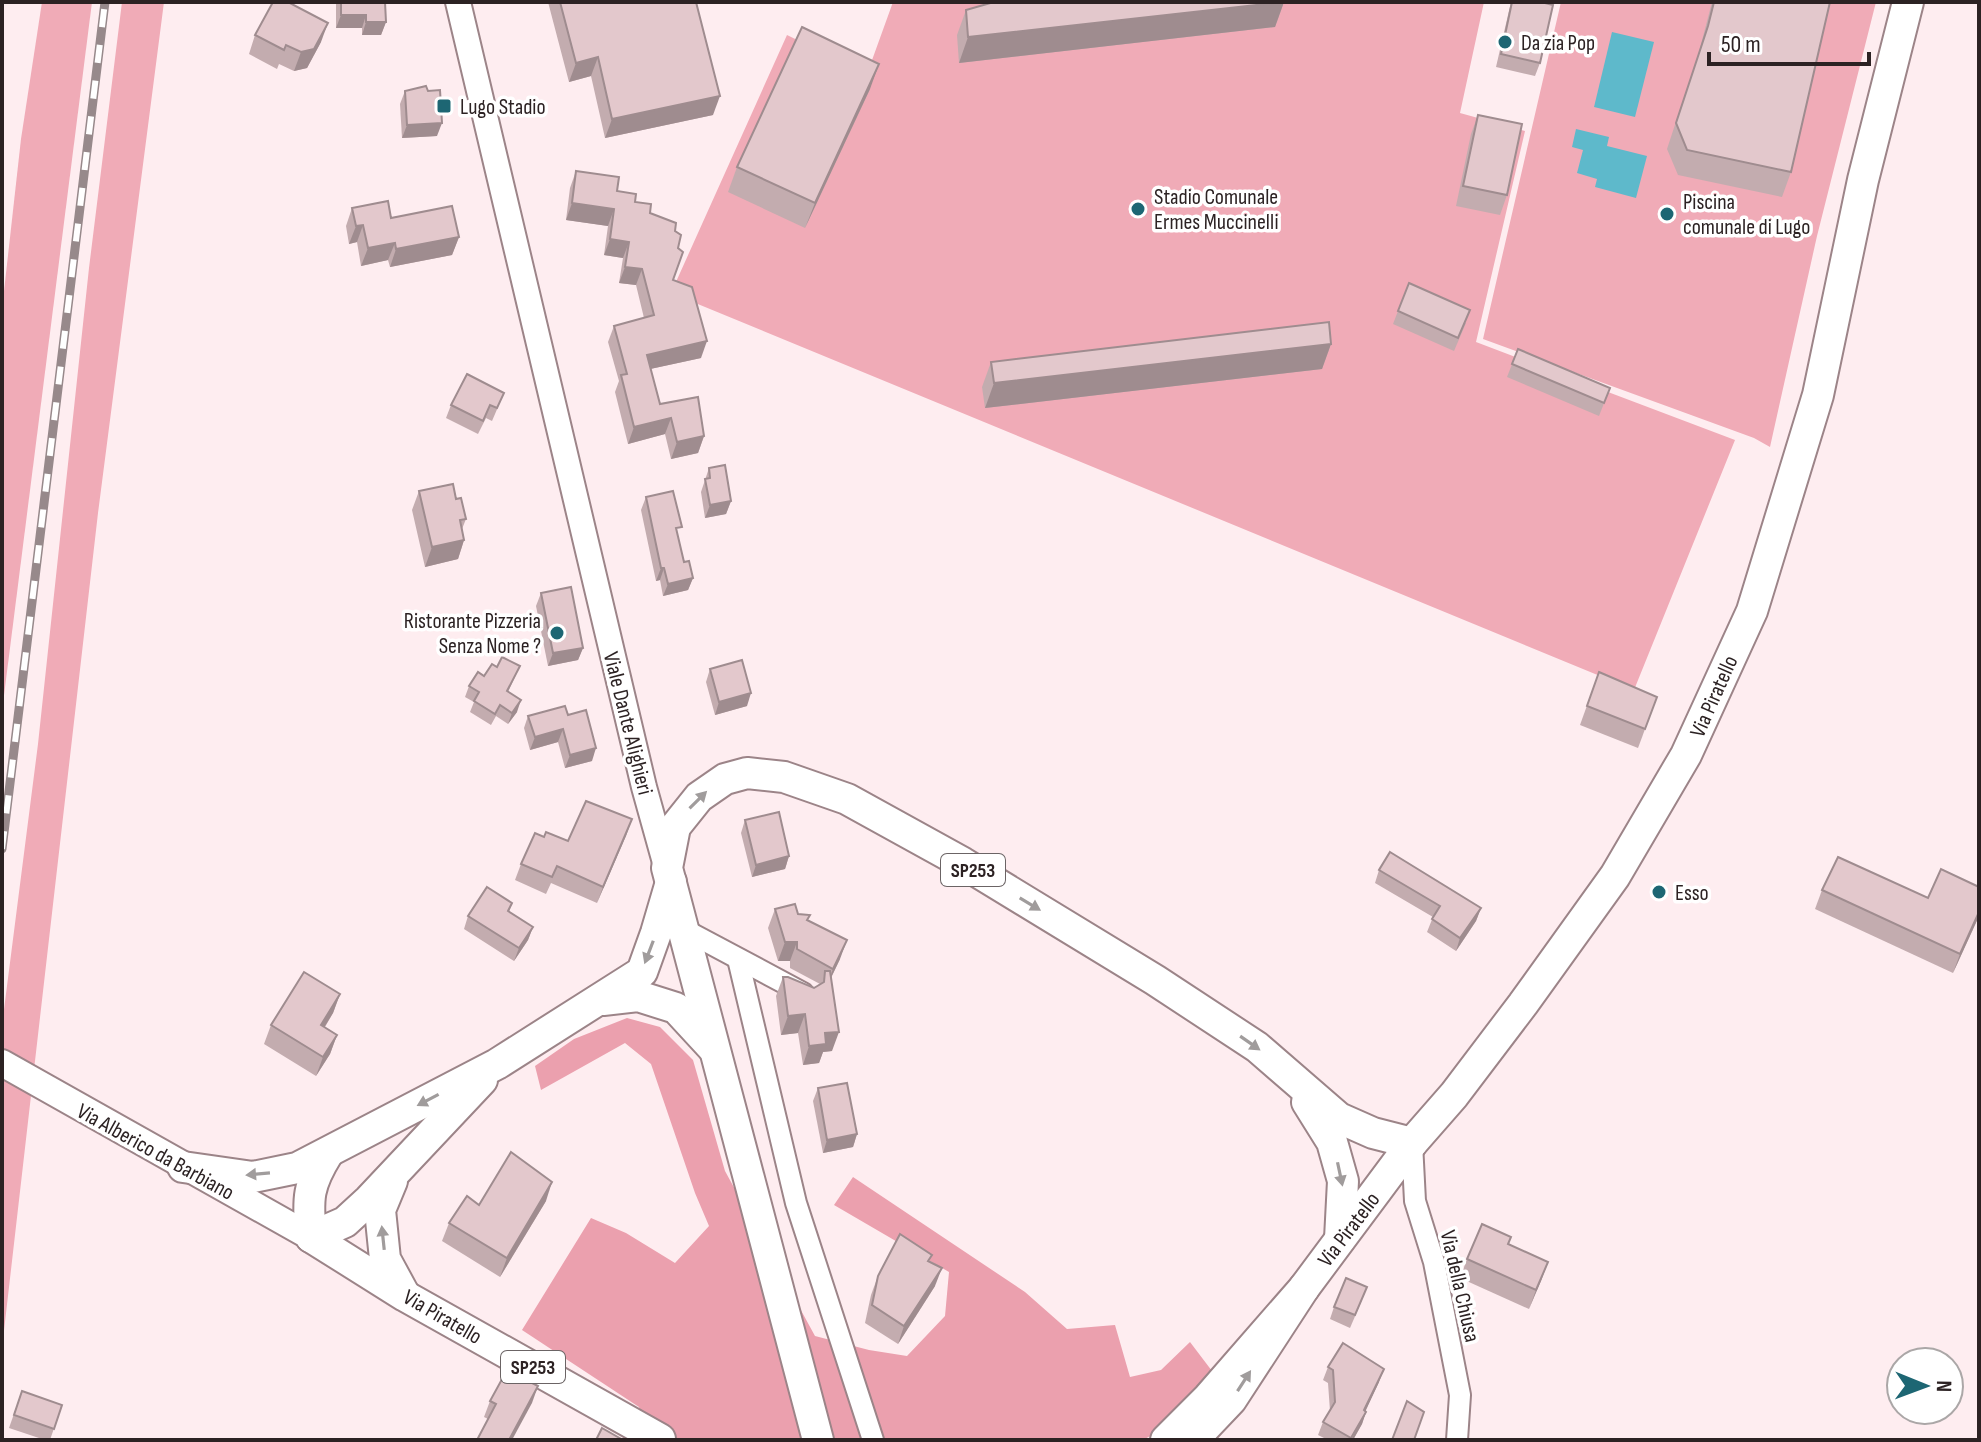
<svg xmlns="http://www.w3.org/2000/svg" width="1981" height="1442" font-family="'Sofia Sans Condensed',sans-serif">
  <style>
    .green { fill: #f0abb7 }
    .forest { fill: #eba0ae }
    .water { fill: #5eb9cb }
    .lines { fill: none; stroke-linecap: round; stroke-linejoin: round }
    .minor-casing { stroke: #9c8488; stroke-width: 24 }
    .tertiary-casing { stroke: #9c8488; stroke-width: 28 }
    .secondary-casing { stroke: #9c8488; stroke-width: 30 }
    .primary-casing { stroke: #9c8488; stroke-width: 34 }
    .minor { stroke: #fff; stroke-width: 20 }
    .tertiary { stroke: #fff; stroke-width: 24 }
    .secondary { stroke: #fff; stroke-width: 26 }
    .primary { stroke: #fff; stroke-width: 30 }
    .rail-casing { stroke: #97898b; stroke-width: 9 }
    .rail { stroke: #fff; stroke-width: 6; stroke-dasharray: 18; stroke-linecap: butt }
    .wall { fill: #c3acaf }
    .shaded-wall { fill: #9f8c8f }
    .building { fill: #e3c8cc; stroke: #9f8c8f; stroke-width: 2 }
    .oneway { fill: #a09c9c }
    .poi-dot { fill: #1d6673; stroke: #fff; stroke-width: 3 }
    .labels { text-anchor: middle; stroke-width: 7; stroke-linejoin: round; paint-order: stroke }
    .shield { fill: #fff; stroke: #6b6465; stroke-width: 2 }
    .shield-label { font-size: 20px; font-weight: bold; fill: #2c2223 }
    .poi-label { font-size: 22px; fill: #2c2223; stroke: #fff; text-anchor: start }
    .street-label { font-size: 22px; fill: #2c2223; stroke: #fff }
  </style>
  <rect width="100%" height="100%" fill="#feedf0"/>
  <g class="green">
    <polygon points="42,2 92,2 2,711 2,309 21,139"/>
    <polygon points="122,2 164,2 98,513 2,1348 2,1025 38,744 89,268"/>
    <polygon points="893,2 1484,2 1460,113 1525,131 1476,342 1735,440 1634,690 671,293 787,35 867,74"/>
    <polygon points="1561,2 1876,2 1817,236 1770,447 1754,438 1483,339"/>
  </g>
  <polygon class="forest" points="627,1018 660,1027 693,1060 725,1171 815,1336 869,1350 907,1356 945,1316 949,1272 834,1205 853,1177 1025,1292 1067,1329 1115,1325 1130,1377 1161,1370 1190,1342 1212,1371 1163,1429 1143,1440 647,1440 639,1407 522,1330 591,1218 626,1233 675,1263 709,1226 695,1193 651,1064 625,1043 541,1090 535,1066 574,1039"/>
  <g class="water">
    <polygon points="1612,32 1654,42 1635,117 1594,107"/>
    <polygon points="1576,129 1609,137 1607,146 1647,156 1636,198 1595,187 1597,179 1577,173 1583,150 1572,147"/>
  </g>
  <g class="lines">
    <defs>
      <g id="minor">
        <polyline points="683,929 803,993"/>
        <polyline points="738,959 796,1203 873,1440"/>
        <polyline points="1412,1143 1415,1201 1434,1262 1460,1395 1457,1440"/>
      </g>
      <polyline id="tertiary" points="458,2 644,787 666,866"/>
      <polyline id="secondary" points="2,1063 311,1237"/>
      <g id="primary">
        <polyline points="603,1000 638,996 676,1008 712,1047"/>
        <polyline points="1307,1102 1332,1142 1343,1181 1340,1239"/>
        <polyline points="183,1167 253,1177 297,1168 497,1064 642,972 656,933 671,882"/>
        <polyline points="392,1181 380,1210 385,1259 404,1294"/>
        <polyline points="311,1237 405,1296 660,1439"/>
        <polyline points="311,1237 345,1222 369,1200 482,1080"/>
        <path d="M311,1237C307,1198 308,1185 328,1153"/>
        <polyline points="1304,1288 1412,1143 1454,1095 1523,1004 1615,876 1686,755 1752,611 1818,395 1863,180 1908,2"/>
        <polyline points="818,1440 667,868 675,827 699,797 725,779 747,773 784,777 847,799 963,863 1155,980 1257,1047 1339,1118 1373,1133 1412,1143"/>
        <polyline points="1166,1440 1208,1398 1304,1288 1231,1400 1193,1440"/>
      </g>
    </defs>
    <use href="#minor" class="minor-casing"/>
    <use href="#tertiary" class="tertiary-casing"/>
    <use href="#secondary" class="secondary-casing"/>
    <use href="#primary" class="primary-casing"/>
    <use href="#minor" class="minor"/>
    <use href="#tertiary" class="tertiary"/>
    <use href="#secondary" class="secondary"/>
    <use href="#primary" class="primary"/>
    <defs>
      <polyline id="rail" points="2,849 105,2"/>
    </defs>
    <use href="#rail" class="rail-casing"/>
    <use href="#rail" class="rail"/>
  </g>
  <g class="wall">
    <polygon points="336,2 385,2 386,22 381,35 362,35 362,28 336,28"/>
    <polygon points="548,2 696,2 713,115 605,138 591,76 569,82"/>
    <polygon points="1284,2 1275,27 959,63 957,35 966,10"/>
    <polygon points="1511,2 1541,2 1540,63 1535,76 1496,67"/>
    <polygon points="1712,2 1830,2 1791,172 1782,197 1678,175 1667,149 1699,52"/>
    <polygon points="255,35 321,42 307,68 294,71 279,64 277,69 249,54"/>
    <polygon points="870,89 805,228 728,192 737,167"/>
    <polygon points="405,91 437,136 402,138 400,104"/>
    <polygon points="1478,115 1507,195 1500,215 1456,206 1471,134"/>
    <polygon points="576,171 617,191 635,202 675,231 673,280 701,358 650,369 660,404 704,436 698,453 671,459 665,434 628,444 615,392 619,381 608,342 614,326 644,318 636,285 619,283 623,258 604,255 608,226 566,220 570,188"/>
    <polygon points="352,208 459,237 452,255 390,267 388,260 361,266 357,242 349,244 346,226"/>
    <polygon points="1398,311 1466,323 1454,351 1393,324"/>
    <polygon points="1331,344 1322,369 985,408 982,387 991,362"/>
    <polygon points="1518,349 1610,388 1599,416 1507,377"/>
    <polygon points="504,393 492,421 486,418 478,434 446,418 451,405"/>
    <polygon points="709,468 731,501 726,514 705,518 701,492"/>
    <polygon points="419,491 456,499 466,519 462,529 464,540 458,559 425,567 412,510"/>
    <polygon points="646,497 678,537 684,562 693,578 688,590 663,596 660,580 656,581 641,510"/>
    <polygon points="541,593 583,648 578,660 548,666 536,606"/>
    <polygon points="520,666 508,692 517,712 508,724 496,716 491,725 470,712 474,702 465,697 469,686 497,667"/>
    <polygon points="710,669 747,706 715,715 706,682"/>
    <polygon points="1599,672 1657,697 1638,748 1580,725"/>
    <polygon points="568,715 592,761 565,768 558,742 530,750 524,728 528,716"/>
    <polygon points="632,819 597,903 551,883 546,894 515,880 521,864 544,837 568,841"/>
    <polygon points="745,820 789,856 785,869 752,877 741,833"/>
    <polygon points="1379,870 1481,908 1476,921 1456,951 1427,932 1433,917 1375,883"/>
    <polygon points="1822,890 1928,898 1979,916 1953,973 1815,909"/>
    <polygon points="512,903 509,912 533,927 528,940 514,961 464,929 468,916"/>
    <polygon points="775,909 798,914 808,921 840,959 831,978 832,1051 823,1052 819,1063 803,1065 798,1033 781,1035 776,996 783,977 814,988 820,984 790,968 790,961 778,961 768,928"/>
    <polygon points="340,994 333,1013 325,1027 337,1035 330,1054 316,1076 264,1044 271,1025"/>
    <polygon points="818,1088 857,1134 853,1147 823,1153 813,1101"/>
    <polygon points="546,1201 500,1277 442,1241 449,1223 479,1205"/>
    <polygon points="1467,1259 1548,1262 1529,1309 1460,1278"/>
    <polygon points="930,1261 935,1286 898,1344 865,1323 871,1295 878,1276"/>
    <polygon points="1362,1300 1350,1328 1330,1319 1334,1307"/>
    <polygon points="1328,1367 1379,1382 1365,1411 1366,1412 1362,1424 1353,1440 1328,1440 1318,1435 1323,1422 1330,1411 1328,1383 1323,1380"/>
    <polygon points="22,1391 62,1405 50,1440 45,1440 9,1428"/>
    <polygon points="490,1401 532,1403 488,1419 484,1417"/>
  </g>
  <g class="shaded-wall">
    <polygon points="1284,2 1275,27 959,63 968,37"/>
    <polygon points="341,15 366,15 362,28 336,28"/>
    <polygon points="366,22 386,22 381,35 362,35"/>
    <polygon points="328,23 321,42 307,68 294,71 301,52"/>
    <polygon points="598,57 591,76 569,82 576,63"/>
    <polygon points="879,64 870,89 805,228 815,203"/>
    <polygon points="720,96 713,115 605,138 612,119"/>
    <polygon points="442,123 437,136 402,138 407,125"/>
    <polygon points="572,203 614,209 608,226 566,220"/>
    <polygon points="363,225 357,242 349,244 356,226"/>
    <polygon points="459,237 452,255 390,267 396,249"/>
    <polygon points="610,239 629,242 623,258 604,255"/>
    <polygon points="395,243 388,260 361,266 368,248"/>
    <polygon points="625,267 642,269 636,285 619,283"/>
    <polygon points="707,341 701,358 641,371 647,355"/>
    <polygon points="1331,344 1322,369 985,408 994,383"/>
    <polygon points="671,418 665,434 628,444 634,427"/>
    <polygon points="704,436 698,453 671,459 677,442"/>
    <polygon points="731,501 726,514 705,518 710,505"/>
    <polygon points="464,540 458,559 425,567 432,547"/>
    <polygon points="661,568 664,568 660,580 656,581"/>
    <polygon points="693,578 688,590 663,596 668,584"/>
    <polygon points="583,648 578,660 548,666 553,653"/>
    <polygon points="751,693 747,706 715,715 719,702"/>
    <polygon points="521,700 517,712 508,724 512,713"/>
    <polygon points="563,729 558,742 530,750 535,737"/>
    <polygon points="596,748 592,761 565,768 570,755"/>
    <polygon points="632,819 626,836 597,903 603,887"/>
    <polygon points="789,856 785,869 752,877 756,865"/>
    <polygon points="1481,908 1476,921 1456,951 1460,938"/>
    <polygon points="1979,912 1979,916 1953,973 1960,954"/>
    <polygon points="533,927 528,940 514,961 519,948"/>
    <polygon points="847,940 840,959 826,988 833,969"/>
    <polygon points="785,942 797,942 790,961 778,961"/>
    <polygon points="340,994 333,1013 314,1044 321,1025"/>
    <polygon points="805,1014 798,1033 781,1035 788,1016"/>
    <polygon points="839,1032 832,1051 823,1052 819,1063 803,1065 809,1046 825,1033"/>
    <polygon points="337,1035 330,1054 316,1076 323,1057"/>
    <polygon points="857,1134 853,1147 823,1153 827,1140"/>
    <polygon points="552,1182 546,1201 500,1277 507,1258"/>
    <polygon points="1548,1262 1541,1281 1529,1309 1536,1290"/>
    <polygon points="942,1268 935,1286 898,1344 904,1326"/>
    <polygon points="1384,1369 1379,1382 1360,1423 1364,1410"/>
    <polygon points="538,1386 532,1403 512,1440 509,1440"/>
    <polygon points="1366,1412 1362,1424 1353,1440 1351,1440"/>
  </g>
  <g class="building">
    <polygon points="273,2 288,2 328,23 314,49 301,52 286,45 284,50 255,35"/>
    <polygon points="341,2 385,2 386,22 366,22 366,15 341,15"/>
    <polygon points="560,2 696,2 720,96 612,119 598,57 576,63"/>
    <polygon points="994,2 1284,2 968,37 966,10"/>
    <polygon points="1512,2 1541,2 1553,5 1540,63 1501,54"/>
    <polygon points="1714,2 1830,2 1791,172 1687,150 1676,123 1708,26"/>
    <polygon points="802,27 879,64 815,203 737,167"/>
    <polygon points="426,86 428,91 440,90 442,123 407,125 405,91"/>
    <polygon points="1478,115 1522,124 1507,195 1463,186"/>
    <polygon points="576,171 619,177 617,191 636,194 635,202 651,204 650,213 676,223 675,231 681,235 678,248 683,252 673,280 692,287 707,341 647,355 660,404 698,397 704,436 677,442 671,418 634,427 621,375 627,374 614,326 654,315 642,269 625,267 629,242 610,239 614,209 572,203"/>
    <polygon points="388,201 391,218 452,206 459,237 396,249 395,243 368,248 363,225 356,226 352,208"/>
    <polygon points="1409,283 1470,310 1458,338 1398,311"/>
    <polygon points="1329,322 1331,344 994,383 991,362"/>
    <polygon points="1518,349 1610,388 1604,403 1512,364"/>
    <polygon points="467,374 504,393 497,408 490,405 483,421 451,405"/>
    <polygon points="725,465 731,501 710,505 705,479 710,478 709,468"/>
    <polygon points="453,484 456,499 461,498 466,519 460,520 464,540 432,547 419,491"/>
    <polygon points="673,491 682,527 676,528 684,562 689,561 693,578 668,584 664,568 661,568 646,497"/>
    <polygon points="571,587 583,648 553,653 541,593"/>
    <polygon points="502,657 520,666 507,691 521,700 512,713 500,705 495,714 474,701 479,692 469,686 478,672 484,676 492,664 497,667"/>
    <polygon points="742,660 751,693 719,702 710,669"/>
    <polygon points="1599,672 1657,697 1645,729 1587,706"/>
    <polygon points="565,706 568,715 586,710 596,748 570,755 563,729 535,737 528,716"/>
    <polygon points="586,801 632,819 603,887 557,866 552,877 521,864 535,833 544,837 546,832 568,841"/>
    <polygon points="779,812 789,856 756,865 745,820"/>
    <polygon points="1390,852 1481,908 1460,938 1432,919 1440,906 1379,870"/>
    <polygon points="1838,857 1928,898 1941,869 1979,887 1979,912 1960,954 1822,890"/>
    <polygon points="487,887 512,903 508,911 533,927 519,948 468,916"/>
    <polygon points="795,904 798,914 810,915 807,920 847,940 833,969 797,949 797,942 785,942 775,909"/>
    <polygon points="825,971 830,971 839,1032 825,1033 826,1044 809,1046 805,1014 788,1016 783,977 788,977 814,988 824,982"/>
    <polygon points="304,972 340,994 321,1025 337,1035 323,1057 271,1025"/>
    <polygon points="847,1083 857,1134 827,1140 818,1088"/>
    <polygon points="511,1152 552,1182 507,1258 449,1223 467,1196 479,1205"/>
    <polygon points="1482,1224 1511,1237 1508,1244 1548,1262 1536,1290 1467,1259"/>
    <polygon points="900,1234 932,1255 928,1261 942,1268 904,1326 872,1305 878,1276"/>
    <polygon points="1346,1278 1367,1287 1355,1315 1334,1307"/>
    <polygon points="1343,1343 1384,1369 1364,1410 1366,1412 1351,1438 1323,1422 1335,1402 1333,1370 1328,1367"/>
    <polygon points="507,1370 538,1386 509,1440 477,1440 496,1404 490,1401"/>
    <polygon points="22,1391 62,1405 54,1429 14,1415"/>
    <polygon points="1407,1401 1424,1412 1414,1440 1392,1440"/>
    <polygon points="602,1428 623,1440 596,1440"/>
  </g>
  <defs><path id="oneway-solid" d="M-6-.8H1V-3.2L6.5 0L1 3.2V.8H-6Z" transform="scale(2)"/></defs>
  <g class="oneway">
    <use href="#oneway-solid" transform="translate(698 800) rotate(-45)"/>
    <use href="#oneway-solid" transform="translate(1030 904) rotate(31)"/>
    <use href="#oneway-solid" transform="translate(649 952) rotate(111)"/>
    <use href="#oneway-solid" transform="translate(1250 1043) rotate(35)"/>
    <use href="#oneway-solid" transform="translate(428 1100) rotate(152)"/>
    <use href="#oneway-solid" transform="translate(258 1174) rotate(175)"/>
    <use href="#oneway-solid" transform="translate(1340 1174) rotate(78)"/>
    <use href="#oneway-solid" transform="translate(383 1238) rotate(-96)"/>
    <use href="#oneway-solid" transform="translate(1244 1381) rotate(-57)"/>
  </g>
  <g class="poi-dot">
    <circle cx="1505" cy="42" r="8"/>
    <rect x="436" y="98" width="16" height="16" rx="4"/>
    <circle cx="1138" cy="209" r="8"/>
    <circle cx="1667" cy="214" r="8"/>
    <circle cx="557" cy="633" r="8"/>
    <circle cx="1659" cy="892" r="8"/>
  </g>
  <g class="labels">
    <g class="shield">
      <rect x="941" y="854" width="64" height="32" rx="6"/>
      <rect x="501" y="1351" width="64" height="32" rx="6"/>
    </g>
    <g class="shield-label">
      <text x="973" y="877">SP253</text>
      <text x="533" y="1374">SP253</text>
    </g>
    <g class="poi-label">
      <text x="1521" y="50">Da zia Pop</text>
      <text x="460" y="114">Lugo Stadio</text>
      <text x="1154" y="204">Stadio Comunale<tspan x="1154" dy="25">Ermes Muccinelli</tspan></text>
      <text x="1683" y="209">Piscina<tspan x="1683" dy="25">comunale di Lugo</tspan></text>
      <text x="541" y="628" text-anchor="end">Ristorante Pizzeria<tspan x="541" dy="25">Senza Nome ?</tspan></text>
      <text x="1675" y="900">Esso</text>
    </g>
    <g class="street-label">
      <text transform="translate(1713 696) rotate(-66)" y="8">Via Piratello</text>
      <text transform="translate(629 723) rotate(76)" y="8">Viale Dante Alighieri</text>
      <text transform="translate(156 1151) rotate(29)" y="8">Via Alberico da Barbiano</text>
      <text transform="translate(1348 1229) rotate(-53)" y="8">Via Piratello</text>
      <text transform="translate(1461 1286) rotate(77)" y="8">Via della Chiusa</text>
      <text transform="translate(443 1316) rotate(30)" y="8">Via Piratello</text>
    </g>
  </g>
  <rect width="1981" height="1442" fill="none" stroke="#2c2223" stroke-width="8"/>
  <g transform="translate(1925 1386) rotate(91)"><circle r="38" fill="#ffffff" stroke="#aba7a7" stroke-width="2"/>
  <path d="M0-6L14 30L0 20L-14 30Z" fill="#1d6673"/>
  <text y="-12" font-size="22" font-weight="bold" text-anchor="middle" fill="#2c2223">N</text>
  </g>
  <path d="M1709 52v12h160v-12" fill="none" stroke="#2c2223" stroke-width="4"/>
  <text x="1721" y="52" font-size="24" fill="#2c2223" stroke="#ffffff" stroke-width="6" paint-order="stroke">50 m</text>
</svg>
